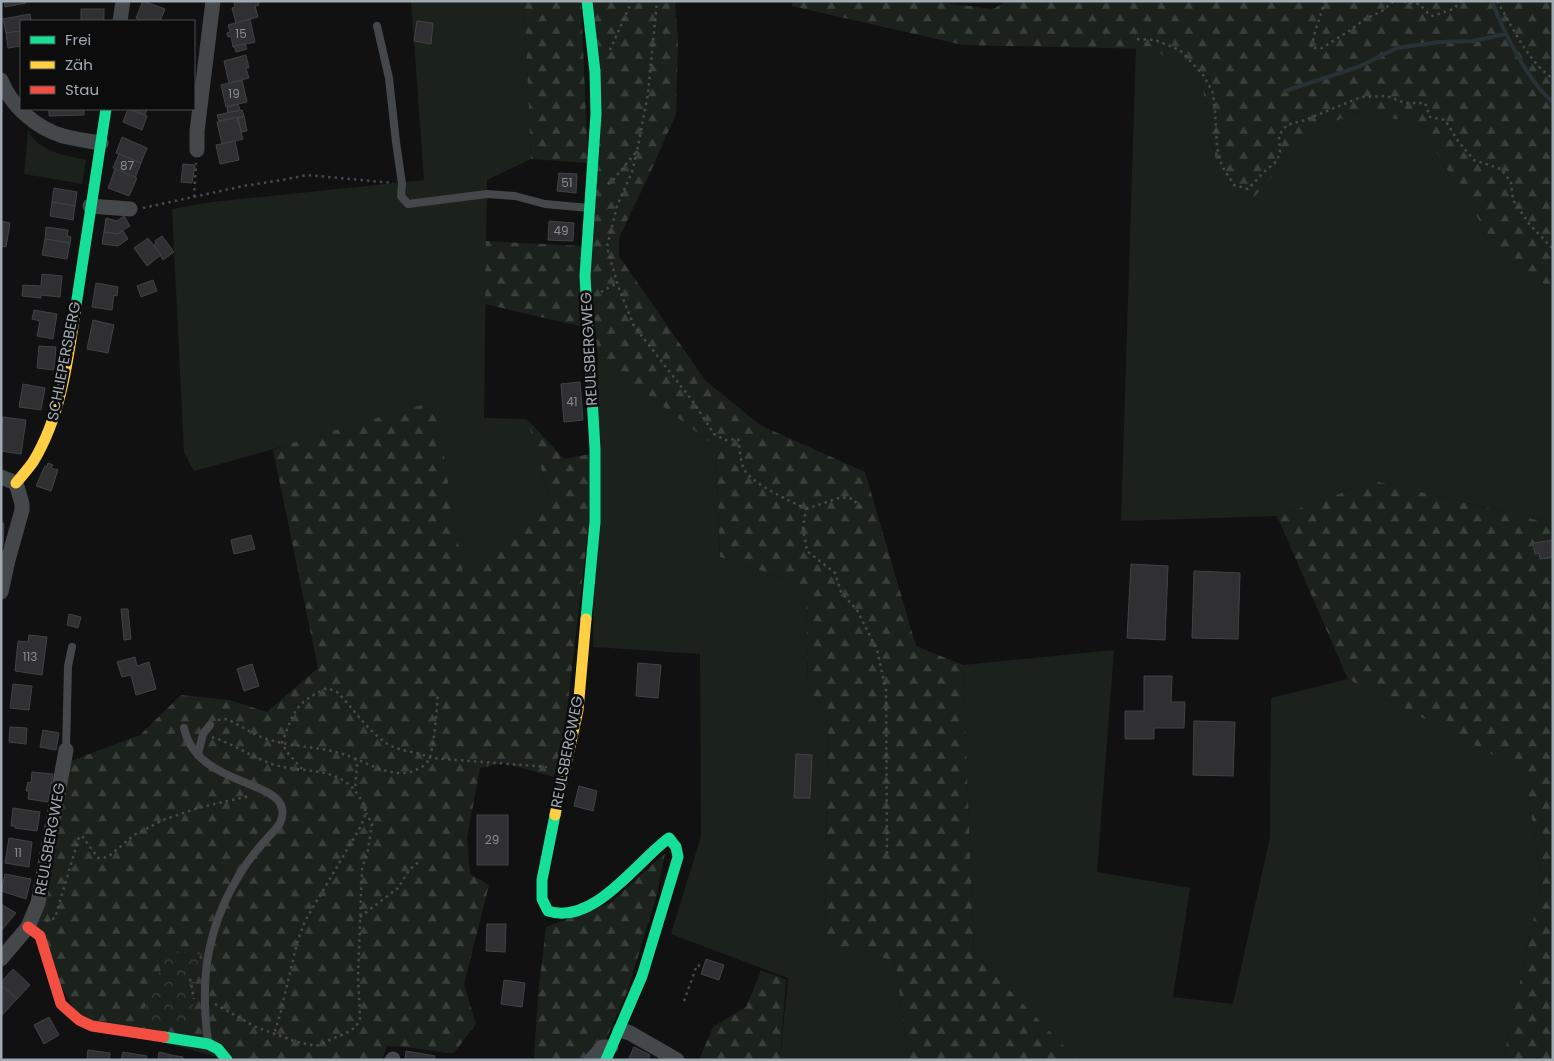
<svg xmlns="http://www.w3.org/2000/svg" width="1554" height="1061" font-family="Poppins,sans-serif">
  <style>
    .green { fill: #1b221c }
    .forest { fill: url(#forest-firs) }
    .park { fill: url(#park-crowns) }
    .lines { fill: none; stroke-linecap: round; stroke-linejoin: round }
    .stream { stroke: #263235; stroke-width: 4 }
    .building { fill: #303032; stroke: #404346 }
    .path { stroke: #47494c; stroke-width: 2.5; stroke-dasharray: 2.5 4; stroke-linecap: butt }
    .lane { stroke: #45484b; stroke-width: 8 }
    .street { stroke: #45484b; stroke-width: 15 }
    .fast { stroke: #16e098; stroke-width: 11 }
    .slow { stroke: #ffcf43; stroke-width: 11 }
    .jam { stroke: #f24e42; stroke-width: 11 }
    .labels { text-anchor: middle; stroke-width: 5; stroke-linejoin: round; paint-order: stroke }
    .number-label { font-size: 12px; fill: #858c94 }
    .street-label { font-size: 15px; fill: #a1abb4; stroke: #0c0c0d }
  </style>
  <defs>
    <pattern id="forest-firs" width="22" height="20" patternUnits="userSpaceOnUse" patternTransform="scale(1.25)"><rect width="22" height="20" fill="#1b221c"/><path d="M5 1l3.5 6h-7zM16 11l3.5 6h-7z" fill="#393f3b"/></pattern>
    <pattern id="park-crowns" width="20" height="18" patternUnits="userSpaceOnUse" patternTransform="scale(1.25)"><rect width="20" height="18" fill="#1b221c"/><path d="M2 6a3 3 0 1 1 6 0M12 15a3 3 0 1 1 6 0" fill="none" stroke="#393f3b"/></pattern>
  </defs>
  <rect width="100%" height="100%" fill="#111112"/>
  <g class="green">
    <path d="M411,1H524L531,159L487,180L484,418L527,419L550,500L463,574L435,402C355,424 275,450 194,471L184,452L172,209L212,202L424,180Z"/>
    <polygon points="1136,48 1153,49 1201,78 1218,173 1250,200 1309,133 1356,112 1418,123 1501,255 1553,290 1553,516 1537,520 1375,481 1277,516 1121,521"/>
    <path d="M28,131C40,152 64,155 86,160L82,184L24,174Z"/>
    <polygon points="598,357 716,447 720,557 806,586 808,692 828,709 825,941 895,961 909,1060 780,1060 788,978 671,934 701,836 700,654 593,647"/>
    <polygon points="1114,650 1097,872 1190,888 1173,997 1233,1004 1270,837 1271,698 1348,679 1524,771 1542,880 1503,1060 1078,1060 974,954 963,665"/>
  </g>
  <g class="forest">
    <polygon points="524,1 581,1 588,163 531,159"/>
    <polygon points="591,1 675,1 678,41 676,114 650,173 619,238 619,256 705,380 760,425 865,472 916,646 963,665 974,954 1078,1060 909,1060 895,961 825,942 828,709 808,692 806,586 720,557 716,447 598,357 588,257"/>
    <polygon points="793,1 929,1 993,9 1008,1 1553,1 1553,290 1501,255 1418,123 1356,112 1309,133 1251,201 1218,173 1201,78 1153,49 963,45 792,6"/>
    <polygon points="486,241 582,246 583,327 485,304"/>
    <path d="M435,401L463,573L550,500L527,419L564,459L590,454L589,522L564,736L554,777L504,763L480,768L467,838L470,874L489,885L464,984L476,1024L454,1053C431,1052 410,1046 387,1046L382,1060H229L80,1020L29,928L68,762L140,735L181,695L229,700L267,712L318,668L273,450L301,440Z"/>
    <polygon points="1375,481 1537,520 1553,516 1553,1060 1503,1060 1542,880 1524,771 1348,679 1277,516"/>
    <polygon points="665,853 656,898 627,992 597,1060 534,1060 538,996 546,927 610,903"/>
    <polygon points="761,971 786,979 780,1060 699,1060 713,1027 746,1007"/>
  </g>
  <polygon class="park" points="168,950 200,954 191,1020 176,1028 149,1023 143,1014 153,978 158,977"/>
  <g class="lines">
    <g class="stream">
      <path d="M1492,1C1503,31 1528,82 1553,102"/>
      <polyline points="1285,91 1358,67 1397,48 1439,42 1473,41 1505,34"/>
    </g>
  </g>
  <g class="building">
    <polygon points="4,1 26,1 26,3 5,7"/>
    <polygon points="143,1 165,9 160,21 143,21 136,18"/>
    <polygon points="234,1 258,1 259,5 255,6 258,17 236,23 232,8 235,7"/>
    <rect x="81" y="9" width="23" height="12"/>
    <polygon points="30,14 31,21 21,21 21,31 6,33 3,19"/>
    <polygon points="250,19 255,42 233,47 231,36 228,37 227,33 230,32 228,25"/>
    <polygon points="417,21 433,23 431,44 414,41"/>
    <polygon points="21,31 21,46 8,48 6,33"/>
    <polygon points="245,44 247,49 236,52 234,46"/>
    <polygon points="246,55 249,68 246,68 249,78 229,83 224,61"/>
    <polygon points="242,80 247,102 226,107 221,85"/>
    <polygon points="238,104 240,110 228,113 227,107"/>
    <polygon points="49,109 84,109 84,115 49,116"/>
    <polygon points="128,109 147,116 142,130 123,122"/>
    <polygon points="129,109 147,109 145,115"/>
    <polygon points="242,110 244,116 219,121 217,115"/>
    <polygon points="244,116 247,131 241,132 238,118"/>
    <polygon points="237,117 243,139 222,144 217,122"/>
    <polygon points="122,137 147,148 141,163 116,153"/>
    <polygon points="235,141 239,160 220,164 216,145"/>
    <polygon points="119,154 141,163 135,178 113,168"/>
    <polygon points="183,164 195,165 192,183 181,182"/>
    <polygon points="115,169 137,178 129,196 108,188"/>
    <polygon points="559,173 577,174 576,193 557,191"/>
    <polygon points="54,188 77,192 75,206 52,202"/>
    <polygon points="52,202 75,206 73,220 50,216"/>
    <polygon points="124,216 130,226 117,234 104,232 106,218 117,221"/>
    <polygon points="1,221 10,223 6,247 1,246"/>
    <polygon points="549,221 574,223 573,241 548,240"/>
    <polygon points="46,227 68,230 67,236 71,237 70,243 45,239"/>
    <polygon points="123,231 128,239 118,246 102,244 104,232 117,234"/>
    <polygon points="162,236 174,252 163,260 154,245 156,243 155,241"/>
    <polygon points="148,238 161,255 147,266 134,248"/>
    <polygon points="45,239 70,243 67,259 42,255"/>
    <polygon points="42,274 62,276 60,297 41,295 41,298 22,296 23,285 41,286"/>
    <polygon points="153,280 157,291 141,297 137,286"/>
    <polygon points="96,283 118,287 117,296 114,295 112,310 92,307"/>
    <polygon points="34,310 57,314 53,339 37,336 40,321 32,319"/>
    <polygon points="93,320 114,325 108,353 87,349"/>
    <polygon points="39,346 56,347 54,370 37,368"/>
    <polygon points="580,382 583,420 564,422 561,384"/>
    <polygon points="23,384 45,388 41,410 19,407"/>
    <polygon points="3,417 26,420 21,454 1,451 1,431"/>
    <polygon points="48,463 53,465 51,468 58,470 51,491 36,486 45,466 47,467"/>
    <polygon points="1,523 4,523 3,546 1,546"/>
    <polygon points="251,535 255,549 234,554 231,540"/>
    <polygon points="1553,540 1553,557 1540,559 1539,553 1535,554 1533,543"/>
    <polygon points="1131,564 1168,566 1165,640 1127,638"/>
    <polygon points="1194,571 1240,573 1238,639 1192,638"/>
    <polygon points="121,609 128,609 131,639 124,640"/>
    <polygon points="69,614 81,617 78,628 67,625"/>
    <polygon points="29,635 47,637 42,675 15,671 18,641 28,642"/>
    <polygon points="135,657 137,666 149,662 156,689 136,695 131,675 122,677 117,662"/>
    <polygon points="638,663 661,665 658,698 636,696"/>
    <polygon points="252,664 259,686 244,691 237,669"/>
    <polygon points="1144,676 1172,676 1171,702 1185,702 1184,728 1154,728 1154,739 1125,739 1125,711 1144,711"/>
    <polygon points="13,684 32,686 29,710 10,708"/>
    <polygon points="1194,721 1235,722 1233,776 1193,775"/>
    <polygon points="10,727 27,728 26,744 9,742"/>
    <polygon points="43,730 59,733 56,750 40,747"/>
    <polygon points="796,754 812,755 810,798 794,798"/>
    <polygon points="32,772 53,774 48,802 28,799 29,791 26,791 28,782 31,783"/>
    <polygon points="579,786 597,791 593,811 574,806"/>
    <polygon points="13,808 40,812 37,831 15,828 15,826 11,826"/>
    <rect x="477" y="815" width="31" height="50"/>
    <polygon points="9,838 32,842 29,867 5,863"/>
    <polygon points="5,874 31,879 26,899 1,891"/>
    <polygon points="1,904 16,913 1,931"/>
    <polygon points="487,924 506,924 505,952 486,951"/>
    <polygon points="706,959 724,965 719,980 701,974"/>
    <polygon points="13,969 30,985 17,999 1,985 1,982"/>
    <polygon points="504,980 525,983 522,1007 501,1004"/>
    <polygon points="1,985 17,999 1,1016"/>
    <polygon points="49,1017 59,1035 44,1044 34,1025"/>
    <polygon points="634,1047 650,1055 648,1060 628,1060"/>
    <polygon points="88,1050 110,1053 109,1060 87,1060"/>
    <polygon points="406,1051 435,1056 434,1060 405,1060"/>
    <polygon points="123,1052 147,1056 146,1060 121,1060"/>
    <polygon points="159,1052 171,1055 170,1060 158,1060"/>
    <polygon points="171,1055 183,1057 183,1060 170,1060"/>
  </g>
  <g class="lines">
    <g class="path">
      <polyline points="1325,1 1315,32 1311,48 1322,48 1349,31 1365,19 1382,11 1394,1"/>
      <polyline points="1397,1 1419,4 1428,13 1433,16 1453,9 1462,1"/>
      <path d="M1497,1C1514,29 1526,59 1553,79"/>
      <polyline points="1137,39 1155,40 1180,50 1204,76 1213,93 1215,111 1217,147 1222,166 1234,185 1248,189 1266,170 1277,161 1280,152 1279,135 1287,125 1305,120 1361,97 1387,96 1405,103 1425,103 1430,117 1445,120 1458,141 1474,160 1501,169 1511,182 1513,200 1530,225 1553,249"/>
      <polyline points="610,50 632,1"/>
      <path d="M637,151L632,172L617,206L607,247L618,286L634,326L694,403L714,434L725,440L738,439C740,448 740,461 744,469C751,484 791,501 806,509L803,528L807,551L835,573L841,592L857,610L877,650L886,690L887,853"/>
      <polyline points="608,184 613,180 637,151 648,94 657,1"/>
      <polyline points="194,197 196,163"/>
      <polyline points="143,208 243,186 282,180 307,175 393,183"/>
      <polyline points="601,292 617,283"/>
      <polyline points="806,509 842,497 853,499 861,508"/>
      <path d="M218,720L226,719C239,724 250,733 264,738C289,747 317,746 343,754C362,760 381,773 401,773C411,773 422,769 428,761C434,754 437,705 438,693"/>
      <path d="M212,737C234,744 253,758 275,765C304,773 339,766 358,795C367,808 367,812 361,826L305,921L297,943L280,1015L274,1034"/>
      <polyline points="355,758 357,765 355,790"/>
      <path d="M302,769L287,752L282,743C294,711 295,703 327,688L337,692C353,708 367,730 386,743C399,752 417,751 431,758L547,767"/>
      <polyline points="360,917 398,888 410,869 421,860"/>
      <polyline points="46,921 55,918 79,837 82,836 98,858 108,857 134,835 163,820 201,807 250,796"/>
      <polyline points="190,979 194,999"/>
      <polyline points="684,1001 697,965 704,967"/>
      <polyline points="215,1004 256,1027 297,1042 316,1046 346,1033 356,1027 360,1018 358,976 362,869 368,850 372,824 366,813"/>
    </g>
    <g class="lane">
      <polyline points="377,26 389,78 396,142 402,184 401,196 408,204 487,194 515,196 545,204 589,208"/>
      <path d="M184,728C196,784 276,780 282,808C283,813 282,819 280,823C276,830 268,837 263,843C254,853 245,865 238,877C206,931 200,980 208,1042"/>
      <polyline points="66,750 68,666 72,647"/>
      <polyline points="198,754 203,734 210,725"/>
    </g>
    <g class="street">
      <polyline points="120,21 123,1"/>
      <path d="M1,80C11,106 36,128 63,136C75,139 88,141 101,143"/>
      <polyline points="197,150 197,131 213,1"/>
      <polyline points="90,206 130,209"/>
      <polyline points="1,477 16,483 22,504 22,510 8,560 1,592"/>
      <polyline points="1,959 28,927 38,903 66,750"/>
      <polyline points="620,1030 630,1033 677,1060"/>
      <polyline points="392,1060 393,1059"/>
      <polyline points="591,1060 603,1047 611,1047"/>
    </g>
    <g class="fast">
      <polyline points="75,312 106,109"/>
      <polyline points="586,619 595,522 595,449 585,276 596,114 595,72 587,1"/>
      <path d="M555,815L542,880V899L548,911C594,926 637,861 669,838L676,847L678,857L642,976L606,1060"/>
      <polyline points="164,1037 208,1044 218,1049 227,1060"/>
    </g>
    <g class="slow">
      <path d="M16,483C22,476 28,469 33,462C60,418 68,363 75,312"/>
      <polyline points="555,815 578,710 586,619"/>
    </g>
    <polyline class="jam" points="28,927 40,936 61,1004 79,1020 92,1026 164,1037"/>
  </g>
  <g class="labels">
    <g class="number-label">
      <text x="241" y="38">15</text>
      <text x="234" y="98">19</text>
      <text x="127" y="170">87</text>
      <text x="567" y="187">51</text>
      <text x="561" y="235">49</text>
      <text x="572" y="406">41</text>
      <text x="30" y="661">113</text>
      <text x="492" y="844">29</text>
      <text x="18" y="857">11</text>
    </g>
    <g class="street-label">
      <text transform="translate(589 349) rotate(-93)" y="5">REULSBERGWEG</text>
      <text transform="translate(64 361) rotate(-79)" y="5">SCHLIEPERSBERG</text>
      <text transform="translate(567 752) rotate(-79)" y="5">REULSBERGWEG</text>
      <text transform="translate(50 839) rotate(-80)" y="5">REULSBERGWEG</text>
    </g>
  </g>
  <rect width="1554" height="1061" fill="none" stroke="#a1abb4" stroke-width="5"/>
  <rect x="20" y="20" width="175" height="90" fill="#0c0c0d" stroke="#484c50"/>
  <rect x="30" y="36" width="25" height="8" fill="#16e098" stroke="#484c50"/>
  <text x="65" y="45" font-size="15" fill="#a1abb4">Frei</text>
  <rect x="30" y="61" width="25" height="8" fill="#ffcf43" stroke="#484c50"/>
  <text x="65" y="70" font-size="15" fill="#a1abb4">Zäh</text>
  <rect x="30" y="86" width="25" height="8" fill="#f24e42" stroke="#484c50"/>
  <text x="65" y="95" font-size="15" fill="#a1abb4">Stau</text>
</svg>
